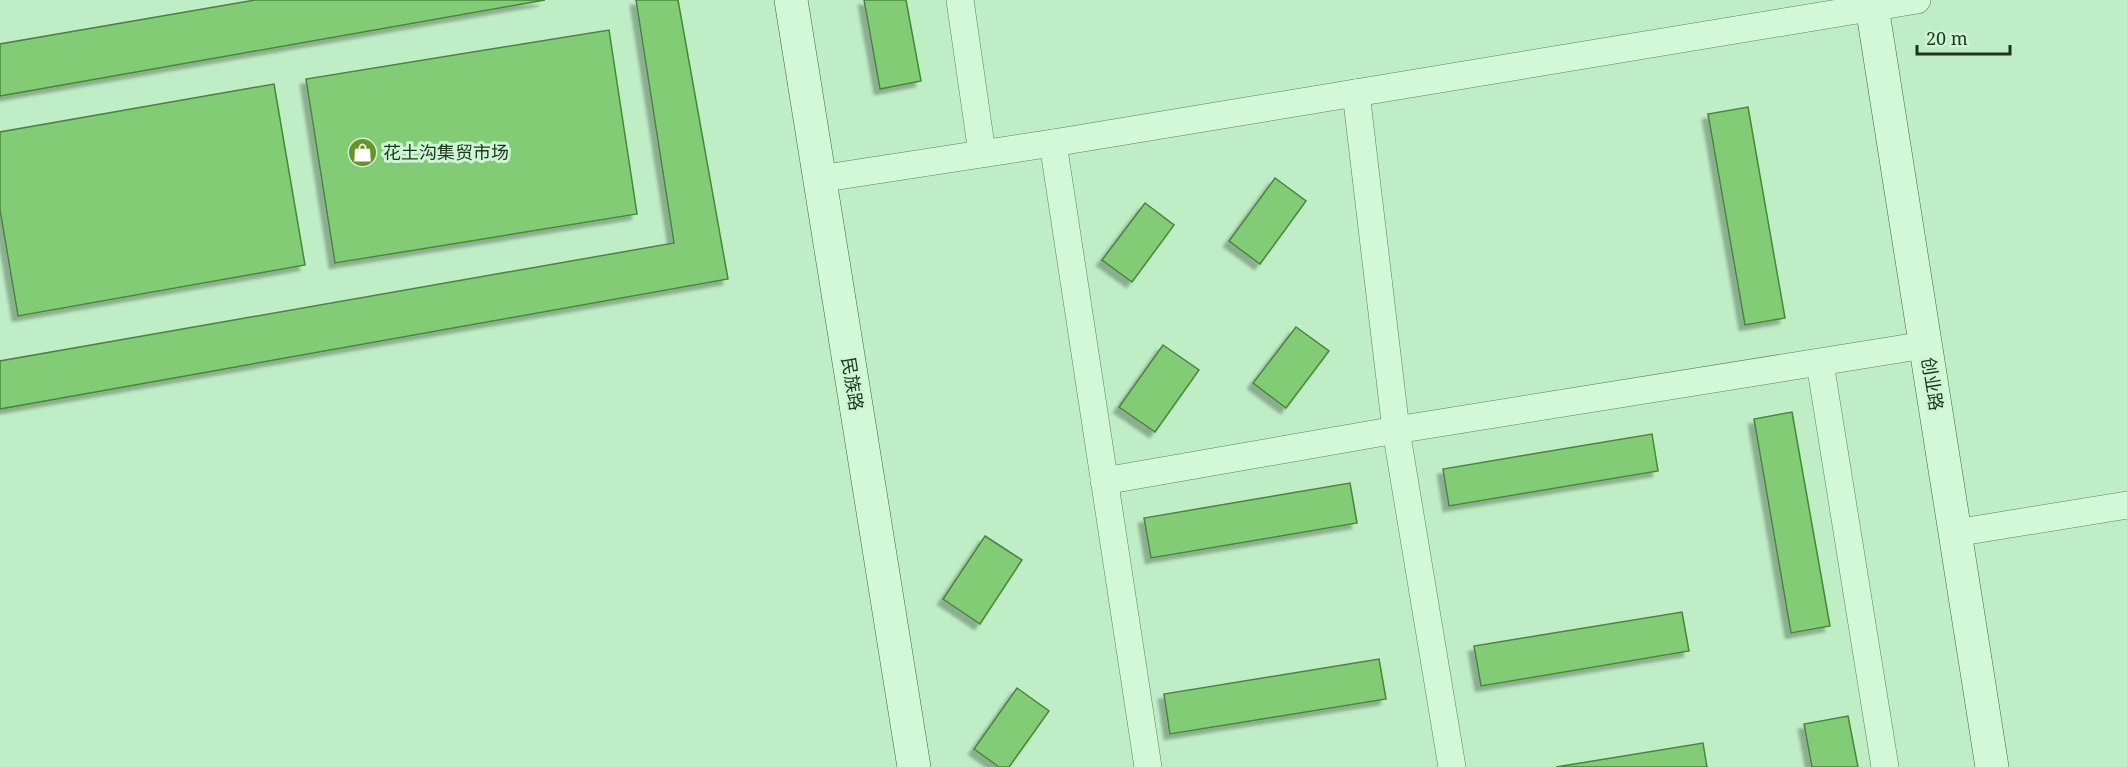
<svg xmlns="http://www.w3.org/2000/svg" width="2127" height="767" font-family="'Noto Serif','Noto Sans SC',serif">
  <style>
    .building { fill: #81cc75; stroke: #49853d; stroke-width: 1.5; filter: url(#shadow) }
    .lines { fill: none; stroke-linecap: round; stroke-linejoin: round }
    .street-casing { stroke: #598657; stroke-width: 28 }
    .secondary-casing { stroke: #3e673b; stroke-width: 34 }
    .street { stroke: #d2f8d7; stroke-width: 27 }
    .secondary { stroke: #d2f8d7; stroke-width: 33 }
    .labels { text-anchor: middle; stroke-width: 6; stroke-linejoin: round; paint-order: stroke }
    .poi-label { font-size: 18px; fill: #1e351c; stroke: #cef5d4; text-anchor: start }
    .street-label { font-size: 18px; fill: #1e351c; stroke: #cef5d4 }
  </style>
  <defs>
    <filter id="shadow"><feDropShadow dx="-5.5" dy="5.5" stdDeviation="1.5" flood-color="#0004"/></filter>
  </defs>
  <rect width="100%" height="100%" fill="#bfedc5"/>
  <g class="building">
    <polygon points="255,0 545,0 0,96 0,44"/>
    <polygon points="636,0 678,0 728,279 0,409 0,361 674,243"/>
    <polygon points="864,0 906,0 921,81 880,89"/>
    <polygon points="609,30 637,214 335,263 306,79"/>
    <polygon points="274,84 305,265 18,316 0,210 0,132"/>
    <polygon points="1748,107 1785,318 1745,325 1708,114"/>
    <polygon points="1275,178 1306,201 1260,264 1229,241"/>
    <polygon points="1145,203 1174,225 1132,282 1102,260"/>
    <polygon points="1296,327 1329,351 1286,408 1253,383"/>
    <polygon points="1163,345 1199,370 1155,432 1119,407"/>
    <polygon points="1792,412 1830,626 1791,633 1754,419"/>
    <polygon points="1652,434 1658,471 1449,506 1443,469"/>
    <polygon points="1350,483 1357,523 1151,558 1144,518"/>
    <polygon points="985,536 1022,560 980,624 943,599"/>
    <polygon points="1682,612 1689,651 1481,686 1474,646"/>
    <polygon points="1379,659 1386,699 1170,734 1164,694"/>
    <polygon points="1017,688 1049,711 1009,767 999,767 974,749"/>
    <polygon points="1848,716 1858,767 1812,767 1804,724"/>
    <polygon points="1703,743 1707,767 1556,767"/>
  </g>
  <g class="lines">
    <defs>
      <g id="street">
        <polyline points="960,0 982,153"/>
        <polyline points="1356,93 1396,430 1452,767"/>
        <polyline points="1053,143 1148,767"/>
        <polyline points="819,179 1053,143 1917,0"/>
        <polyline points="1820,363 1885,767"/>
        <polyline points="1104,481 1396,430 1925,345"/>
        <polyline points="1955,533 2127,505"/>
      </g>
      <g id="secondary">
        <polyline points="791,0 914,767"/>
        <polyline points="1871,0 1992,767"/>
      </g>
    </defs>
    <use href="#street" class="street-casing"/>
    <use href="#secondary" class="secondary-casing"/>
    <use href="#street" class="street"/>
    <use href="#secondary" class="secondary"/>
  </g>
  <defs>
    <symbol id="shop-disc" viewBox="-11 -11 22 22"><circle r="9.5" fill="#669428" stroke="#cef5d4"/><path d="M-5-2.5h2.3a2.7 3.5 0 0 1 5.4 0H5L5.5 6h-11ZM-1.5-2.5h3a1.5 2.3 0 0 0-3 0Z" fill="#fff"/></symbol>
  </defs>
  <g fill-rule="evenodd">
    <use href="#shop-disc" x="346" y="136" width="33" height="33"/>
  </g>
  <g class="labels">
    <g class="poi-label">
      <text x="383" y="159">花土沟集贸市场</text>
    </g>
    <g class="street-label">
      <text transform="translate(852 384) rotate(81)" y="6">民族路</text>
      <text transform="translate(1932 384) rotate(81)" y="6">创业路</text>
    </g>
  </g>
  <path d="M1917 45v9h93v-9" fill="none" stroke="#1e351c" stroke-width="3"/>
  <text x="1926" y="45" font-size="18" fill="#1e351c" stroke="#cef5d4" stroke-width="4.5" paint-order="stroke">20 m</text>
</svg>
